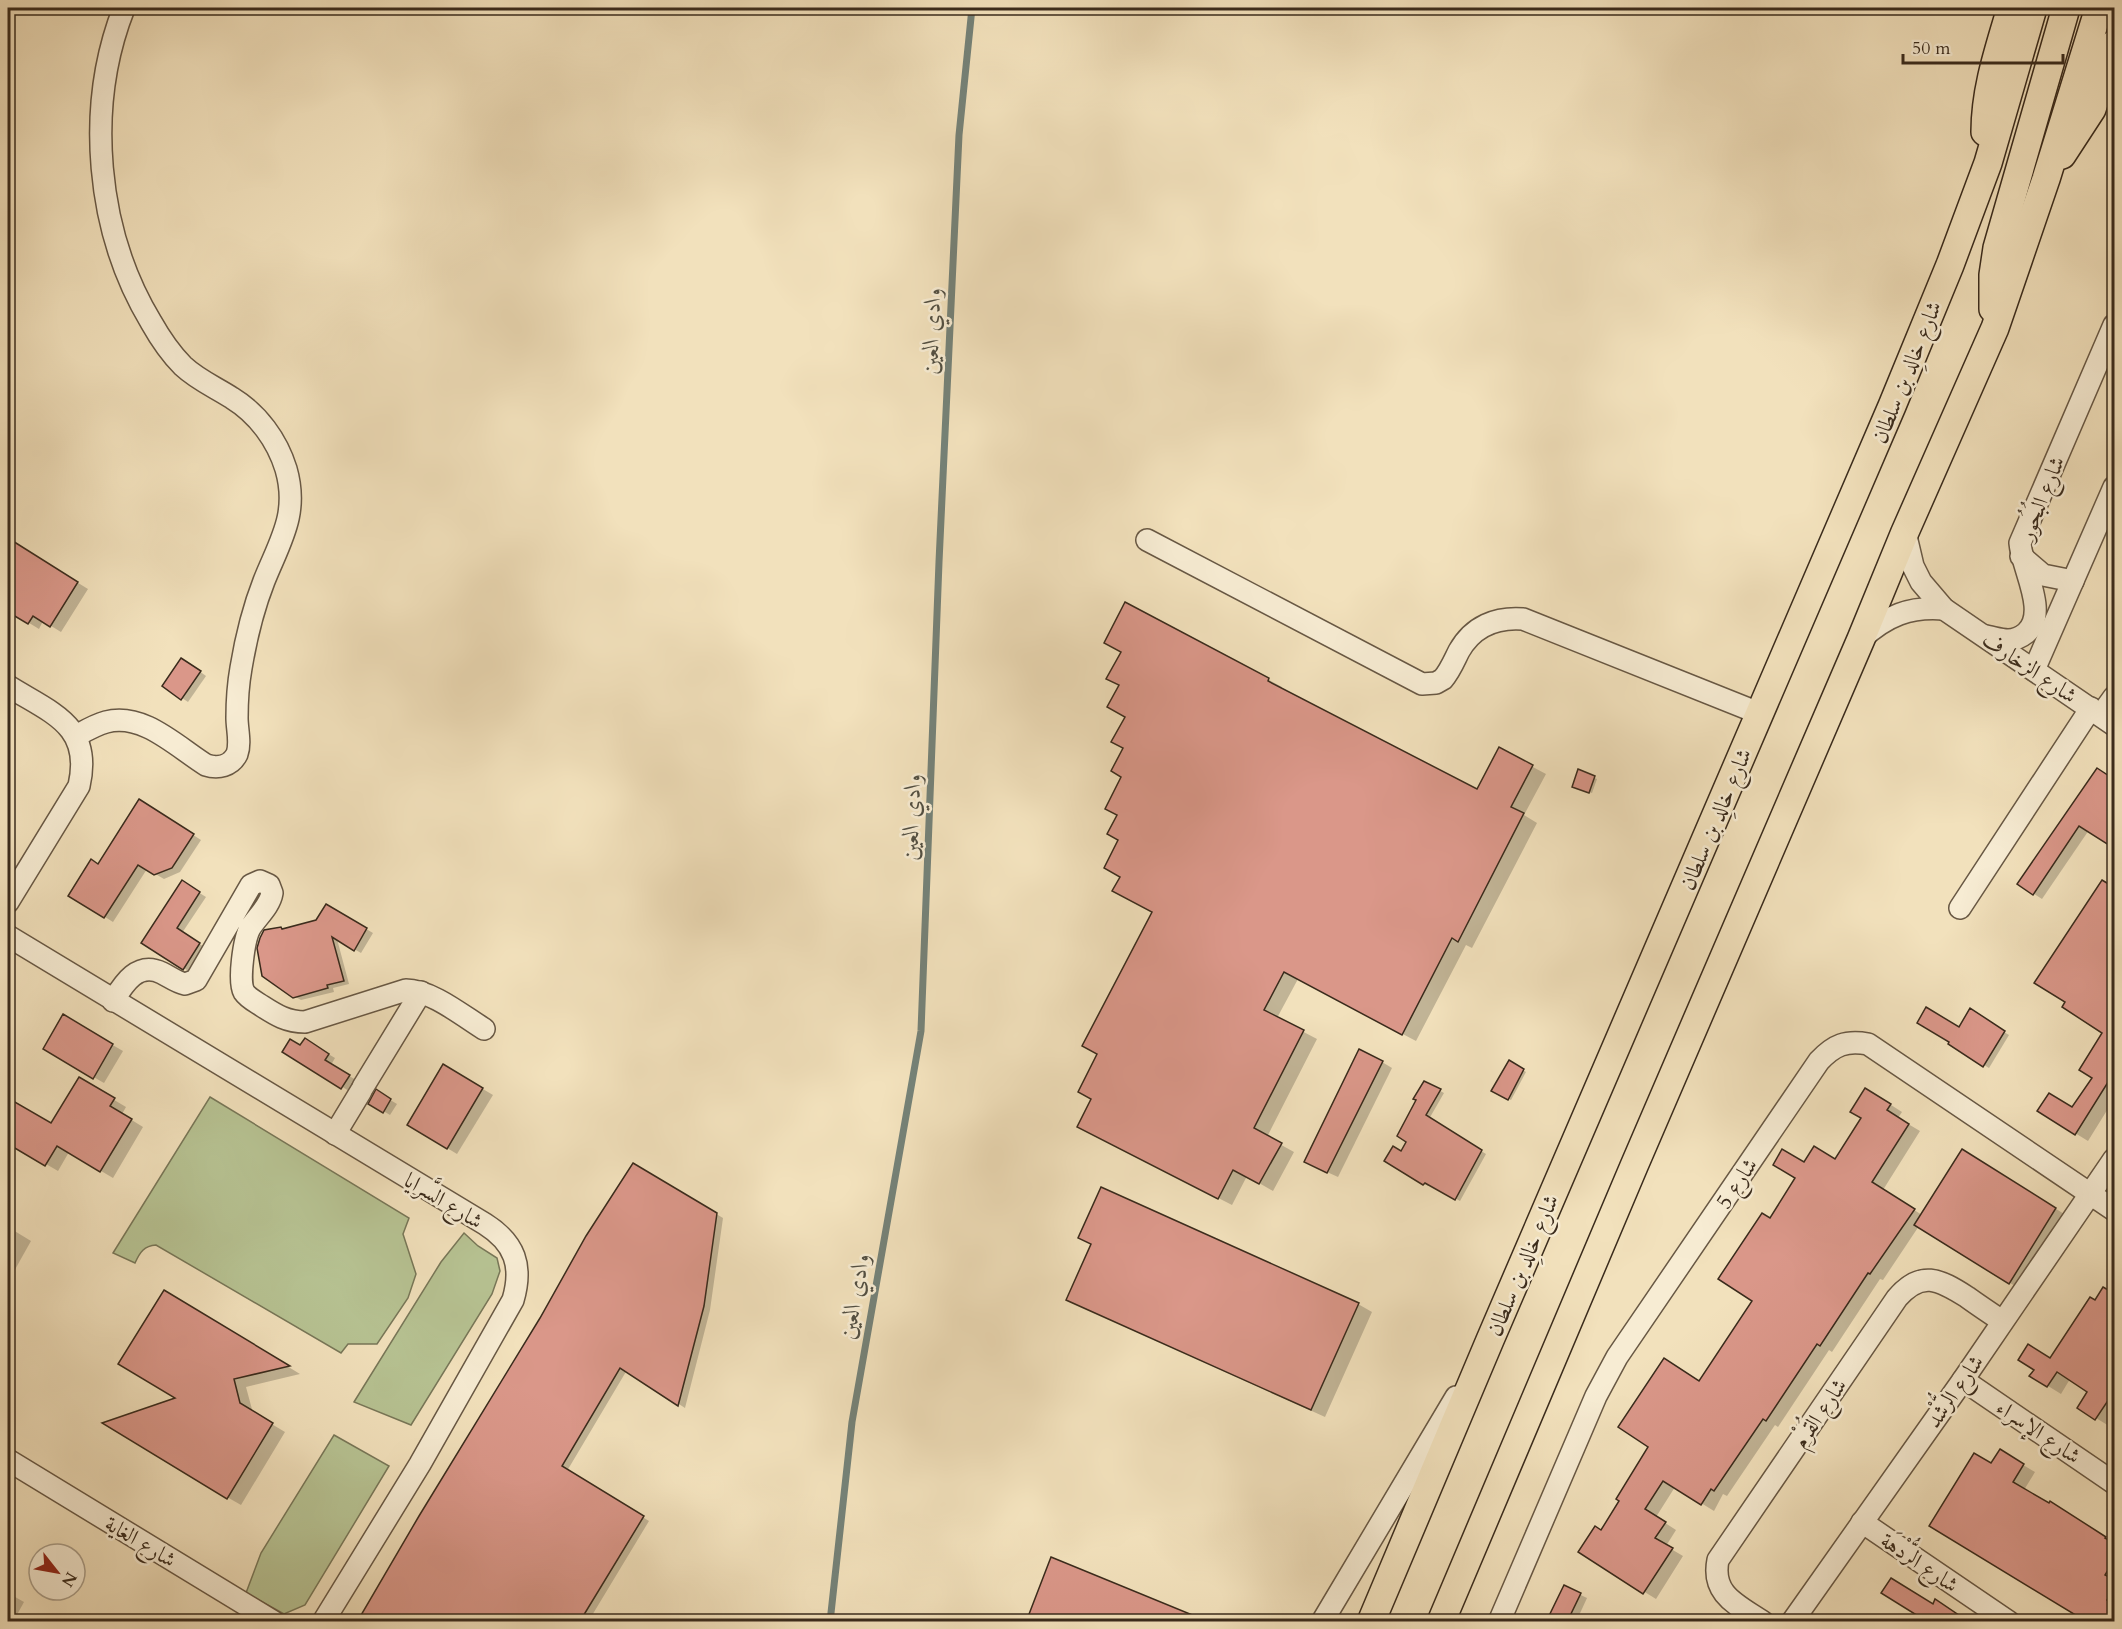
<svg xmlns="http://www.w3.org/2000/svg" width="2122" height="1629" font-family="Cardo,Amiri,serif">
  <style>
    .green { fill: #b7c393; stroke: #787758; stroke-width: 1.5 }
    .shadow { fill: #0003 }
    .lines { fill: none; stroke-linecap: round; stroke-linejoin: round }
    .stream { stroke: #758278; stroke-width: 7 }
    .building { fill: #da9789; stroke: #3a2b1c; stroke-width: 1.5 }
    .minor-casing { stroke: #685844; stroke-width: 24 }
    .major-casing { stroke: #3a2b1c; stroke-width: 30 }
    .minor { stroke: #f7ecd3; stroke-width: 21 }
    .major { stroke: #f2e1bc; stroke-width: 27 }
    .labels { text-anchor: middle; stroke-width: 5; stroke-linejoin: round; paint-order: stroke }
    .street-label { font-size: 22px; fill: #3a2b1c; stroke: #f7ecd3 }
    .water-label { font-size: 24px; font-style: italic; fill: #524f42; stroke: #f7ecd3 }
  </style>
  <rect width="100%" height="100%" fill="#f2e1bc"/>
  <filter id="stains"><feTurbulence type="fractalNoise" baseFrequency=".00333" numOctaves="4"/><feColorMatrix values="0 0 0 0 .2 0 0 0 0 .09 0 0 0 0 .02 0 0 0 .5 -.17"/></filter>
  <radialGradient id="worn" r=".72"><stop offset=".6" stop-color="#630" stop-opacity="0"/><stop offset="1" stop-color="#630" stop-opacity=".3"/></radialGradient>
  <g class="green">
    <path d="M210,1097L409,1218L403,1234L416,1274L408,1298L377,1344H348L341,1353L156,1245C144,1246 140,1252 135,1263L113,1253Z"/>
    <polygon points="464,1233 478,1246 497,1258 500,1271 492,1294 411,1425 354,1402 441,1262"/>
    <polygon points="334,1435 389,1466 305,1605 284,1614 246,1593 261,1553"/>
  </g>
  <g class="shadow">
    <polygon points="8,540 88,589 61,632 43,621 39,629 8,610"/>
    <polygon points="1126,604 1269,680 1282,687 1281,689 1477,791 1499,749 1546,774 1524,815 1537,823 1472,948 1466,945 1416,1041 1298,979 1277,1018 1317,1039 1267,1137 1294,1152 1273,1191 1247,1176 1232,1205 1093,1134 1093,1100 1099,1054 1154,912 1122,877 1119,815 1126,717 1121,685"/>
    <polygon points="188,663 206,676 188,702 182,698"/>
    <polygon points="1579,771 1597,779 1592,793 1576,788"/>
    <polygon points="8,777 12,792 8,794"/>
    <polygon points="2114,781 2089,830 2042,899 2019,884"/>
    <polygon points="148,806 201,840 180,872 164,879 147,869 113,922 70,895 99,866"/>
    <polygon points="182,882 206,897 182,933 206,948 190,972 143,942"/>
    <polygon points="2114,889 2114,1099 2088,1141 2039,1111 2073,1109 2094,1077 2104,1033"/>
    <polygon points="327,906 373,933 361,953 337,939 349,984 333,988 334,992 301,1000 294,996 283,930 317,921"/>
    <polygon points="64,1017 123,1051 104,1083 45,1049"/>
    <polygon points="1992,1025 2009,1035 1989,1068 1950,1044 1959,1029"/>
    <polygon points="305,1040 335,1058 331,1065 356,1080 349,1091 284,1051 301,1047"/>
    <polygon points="1382,1062 1392,1068 1338,1177 1316,1167"/>
    <polygon points="1509,1062 1526,1072 1511,1100 1493,1091"/>
    <polygon points="444,1066 493,1095 457,1154 409,1125"/>
    <polygon points="79,1079 126,1107 122,1114 143,1127 113,1178 69,1152 58,1171 8,1142 8,1098 51,1125"/>
    <polygon points="1425,1083 1444,1093 1429,1119 1486,1154 1460,1201 1430,1184 1428,1186 1386,1160 1406,1156 1408,1141"/>
    <polygon points="377,1092 397,1104 390,1115 370,1103"/>
    <polygon points="1877,1096 1902,1112 1898,1118 1920,1131 1883,1190 1922,1215 1976,1159 2069,1217 2023,1291 1919,1226 1883,1280 1880,1279 1832,1352 1829,1350 1778,1427 1775,1425 1727,1496 1723,1494 1714,1511 1675,1487 1656,1517 1676,1530 1666,1546 1683,1556 1656,1599 1580,1552 1602,1532 1754,1301 1771,1220 1805,1164 1836,1161"/>
    <polygon points="634,1165 723,1218 710,1310 685,1408 627,1370 567,1471 649,1521 588,1622 370,1622"/>
    <polygon points="8,1227 31,1241 8,1282"/>
    <polygon points="1080,1238 1358,1304 1372,1312 1325,1417 1082,1307 1068,1300 1092,1245"/>
    <polygon points="2114,1295 2114,1417 2109,1426 2096,1418 2089,1391 2070,1379 2061,1394 2032,1376 2051,1359 2096,1302"/>
    <polygon points="178,1299 300,1374 246,1387 253,1413 285,1432 241,1505 227,1497 178,1398"/>
    <polygon points="2000,1451 2035,1472 2024,1490 2050,1505 2063,1510 2114,1543 2114,1622 2081,1622 2083,1617 1991,1465"/>
    <polygon points="1564,1587 1587,1598 1576,1622 1548,1622"/>
    <polygon points="8,1593 24,1602 13,1622 8,1622"/>
  </g>
  <g class="lines">
    <polyline class="stream" points="830,1622 852,1422 921,1031 939,562 959,135 972,8"/>
  </g>
  <g class="building">
    <polygon points="8,538 78,582 50,627 33,616 28,624 8,612"/>
    <polygon points="1125,602 1269,678 1268,681 1477,789 1499,747 1533,765 1511,807 1524,813 1458,942 1452,938 1402,1035 1284,972 1264,1010 1304,1030 1254,1128 1282,1143 1259,1184 1233,1170 1218,1199 1077,1127 1091,1099 1078,1092 1097,1054 1082,1046 1152,912 1112,891 1120,877 1104,868 1118,840 1107,834 1117,815 1105,809 1121,777 1111,771 1123,748 1111,742 1125,717 1107,707 1119,685 1106,679 1121,652 1104,643"/>
    <polygon points="181,658 201,671 181,700 162,686"/>
    <polygon points="2097,768 2115,780 2115,849 2079,826 2033,895 2017,884"/>
    <polygon points="1578,769 1595,776 1589,793 1572,787"/>
    <polygon points="139,799 194,834 172,868 154,875 138,865 104,918 68,896 91,859 98,864"/>
    <polygon points="182,880 200,892 177,928 200,943 183,970 141,943"/>
    <polygon points="2102,880 2115,888 2115,1071 2075,1135 2037,1111 2049,1093 2072,1107 2092,1078 2079,1070 2102,1033 2062,1007 2065,1002 2034,983"/>
    <polygon points="326,904 367,928 354,951 332,937 344,981 327,985 328,988 293,998 262,976 257,948 260,938 264,930 281,927 282,929 316,920"/>
    <polygon points="1926,1007 1959,1027 1970,1008 2005,1031 1983,1067 1948,1044 1949,1042 1917,1023"/>
    <polygon points="63,1014 113,1044 93,1079 43,1049"/>
    <polygon points="305,1038 329,1054 325,1060 350,1075 341,1089 282,1052 290,1039 300,1045"/>
    <polygon points="1359,1049 1383,1061 1327,1173 1304,1162"/>
    <polygon points="1509,1060 1524,1069 1508,1100 1491,1091"/>
    <polygon points="443,1064 483,1088 447,1149 407,1125"/>
    <polygon points="79,1077 115,1098 110,1106 132,1119 100,1172 57,1146 45,1166 8,1144 8,1098 51,1123"/>
    <polygon points="1424,1081 1441,1089 1426,1115 1482,1150 1455,1200 1425,1183 1423,1185 1384,1161 1393,1146 1401,1151 1406,1142 1397,1136 1416,1100 1413,1099"/>
    <polygon points="1865,1088 1891,1104 1887,1110 1909,1124 1872,1182 1915,1209 1870,1274 1868,1273 1820,1346 1817,1344 1766,1421 1763,1419 1714,1491 1711,1489 1701,1505 1663,1481 1645,1509 1666,1522 1655,1538 1673,1548 1643,1594 1578,1552 1595,1526 1601,1530 1619,1501 1616,1499 1648,1447 1618,1427 1664,1358 1699,1381 1752,1301 1718,1279 1762,1213 1770,1218 1795,1178 1773,1165 1782,1149 1804,1162 1814,1146 1835,1159 1861,1118 1850,1112"/>
    <polygon points="376,1089 391,1099 383,1113 368,1104"/>
    <polygon points="1962,1149 2056,1208 2009,1284 1914,1225"/>
    <polygon points="633,1163 717,1213 704,1306 678,1406 620,1368 562,1466 644,1516 585,1613 580,1622 357,1622 419,1516 540,1318 586,1236"/>
    <polygon points="1101,1187 1359,1303 1311,1410 1066,1300 1091,1244 1078,1238"/>
    <polygon points="2103,1287 2115,1294 2115,1407 2107,1402 2095,1420 2077,1408 2087,1392 2057,1372 2047,1387 2029,1376 2034,1370 2018,1360 2028,1344 2050,1358 2090,1297 2095,1300"/>
    <polygon points="164,1290 290,1366 234,1379 240,1403 273,1423 227,1499 102,1423 175,1398 118,1364"/>
    <polygon points="2000,1449 2024,1464 2013,1482 2049,1503 2050,1501 2106,1537 2105,1538 2115,1544 2115,1559 2105,1575 2115,1580 2115,1588 2107,1600 2115,1605 2115,1622 2087,1622 1929,1526 1974,1453 1991,1463"/>
    <polygon points="1051,1557 1207,1621 1207,1622 1026,1622"/>
    <polygon points="1891,1578 1933,1604 1935,1599 1969,1622 1921,1622 1923,1619 1881,1593"/>
    <polygon points="1564,1585 1581,1593 1567,1622 1546,1622"/>
  </g>
  <g class="lines">
    <defs>
      <g id="minor">
        <polyline points="1905,532 1913,566 1921,582 1944,609 2114,725"/>
        <path d="M1147,540L1422,684L1436,683L1443,679C1450,671 1454,661 1459,651C1473,626 1496,617 1523,619L1761,714"/>
        <polyline points="2021,556 2043,575 2073,581"/>
        <path d="M1985,636C1992,637 2001,640 2008,640C2015,640 2021,637 2026,633C2049,613 2022,569 2020,543L2114,325"/>
        <path d="M1861,639C1886,616 1910,606 1944,609"/>
        <polyline points="2034,670 2114,487"/>
        <path d="M8,686C51,713 93,725 79,786L8,902"/>
        <polyline points="2101,715 2114,697"/>
        <path d="M76,736C85,731 95,725 106,722C143,712 177,747 206,765C218,769 231,766 237,754C241,743 237,729 237,718C237,701 238,685 241,668C246,638 253,609 264,581C280,541 299,514 286,469C277,440 258,414 232,398C215,387 198,380 183,366C170,353 160,338 151,322C96,231 85,107 124,8"/>
        <polyline points="1960,908 2091,708"/>
        <path d="M8,936L485,1224C515,1243 523,1266 513,1300L420,1464L323,1622"/>
        <path d="M113,1001C124,983 138,961 162,973C170,977 176,982 185,984L196,980L251,885L260,881L269,885L272,893C270,906 257,917 250,928C244,939 238,981 244,992C248,998 256,1002 262,1006C276,1015 287,1022 305,1022L406,990C431,990 463,1016 484,1029"/>
        <polyline points="363,1087 421,992"/>
        <polyline points="335,1134 361,1091"/>
        <polyline points="1963,1380 2114,1483"/>
        <polyline points="8,1460 274,1622"/>
        <polyline points="1862,1522 2009,1622"/>
        <polyline points="1322,1622 1456,1397"/>
        <path d="M1499,1622L1596,1396L1617,1357L1819,1061C1834,1045 1846,1040 1868,1044L2114,1210"/>
        <path d="M1763,1622C1738,1605 1711,1595 1718,1560L1897,1298C1921,1270 1939,1279 1967,1297C1978,1305 1990,1313 2002,1321"/>
        <polyline points="1792,1622 1963,1380 2114,1159"/>
      </g>
      <g id="major">
        <path d="M1985,132C1985,89 1999,49 2011,8"/>
        <polyline points="2062,155 2092,109 2114,44"/>
        <polyline points="1993,309 1993,275 1997,248 2066,8"/>
        <polyline points="1371,1622 1490,1340 1892,406 1950,265 1988,163 2033,8"/>
        <polyline points="1441,1622 1634,1166 1861,639 1905,532 1995,328 2046,179 2099,8"/>
      </g>
    </defs>
    <use href="#minor" class="minor-casing"/>
    <use href="#major" class="major-casing"/>
    <use href="#minor" class="minor"/>
    <use href="#major" class="major"/>
  </g>
  <g class="labels">
    <g class="street-label">
      <text transform="translate(1906 372) rotate(-68)" y="8">شارع خالِد بن سلطان</text>
      <text transform="translate(2041 498) rotate(-68)" y="8">شارع البُحُور</text>
      <text transform="translate(2030 667) rotate(34)" y="8">شارع الزخارف</text>
      <text transform="translate(1715 819) rotate(-67)" y="8">شارع خالِد بن سلطان</text>
      <text transform="translate(1736 1183) rotate(-56)" y="8">شارع 5</text>
      <text transform="translate(444 1200) rotate(31)" y="8">شارع السَّرايا</text>
      <text transform="translate(1522 1265) rotate(-67)" y="8">شارع خالِد بن سلطان</text>
      <text transform="translate(1954 1391) rotate(-55)" y="8">شارع الرُّشْد</text>
      <text transform="translate(1819 1413) rotate(-56)" y="8">شارع القُرْم</text>
      <text transform="translate(2039 1431) rotate(34)" y="8">شارع الإسراء</text>
      <text transform="translate(141 1541) rotate(31)" y="8">شارع الغاية</text>
      <text transform="translate(1920 1562) rotate(34)" y="8">شارع الرُّدْهَة</text>
    </g>
    <g class="water-label">
      <text transform="translate(931 331) rotate(-88)" y="8">وادي العين</text>
      <text transform="translate(911 817) rotate(-88)" y="8">وادي العين</text>
      <text transform="translate(854 1296) rotate(-80)" y="8">وادي العين</text>
    </g>
  </g>
  <rect width="2122" height="1629" fill="none" stroke="#f2e1bc" stroke-width="30"/>
  <rect x="9" y="9" width="2104" height="1611" fill="none" stroke="#3a2b1c" stroke-width="3"/>
  <rect x="15" y="15" width="2092" height="1599" fill="none" stroke="#3a2b1c" stroke-width="1.5"/>
  <g transform="translate(57 1572) rotate(121)"><circle r="28" fill="#f7ecd3" stroke="#ab9f8a" stroke-width="1.5"/>
  <path d="M0-4.5L10 22L0 15L-10 22Z" fill="#8f2418"/>
  <text y="-9" font-size="16" font-weight="bold" text-anchor="middle" fill="#3a2b1c">N</text>
  </g>
  <path d="M1903 54v9h160v-9" fill="none" stroke="#3a2b1c" stroke-width="3"/>
  <text x="1912" y="54" font-size="18" fill="#3a2b1c" stroke="#f7ecd3" stroke-width="4.5" paint-order="stroke">50 m</text>
  <rect width="100%" height="100%" filter="url(#stains)"/>
  <rect width="100%" height="100%" fill="url(#worn)"/>
</svg>
